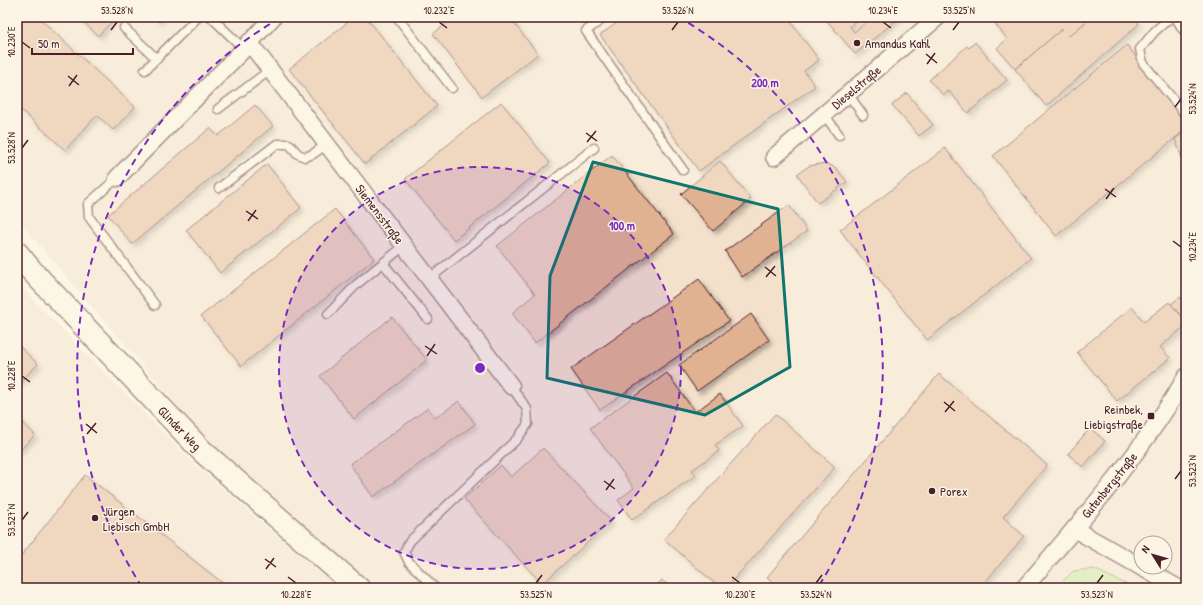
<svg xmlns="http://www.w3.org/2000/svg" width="1203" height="605" font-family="'Patrick Hand',sans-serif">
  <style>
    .built { fill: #f4e1cc; fill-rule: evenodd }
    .green { fill: #cae79e; stroke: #8a8364 }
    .building { fill: #e1b292; stroke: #4a1f2b; filter: url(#shadow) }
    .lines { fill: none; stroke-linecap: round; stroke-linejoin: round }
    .lane-casing { stroke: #4a1f2b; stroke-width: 11 }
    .street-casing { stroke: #4a1f2b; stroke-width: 19 }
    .secondary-casing { stroke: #4a1f2b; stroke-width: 25 }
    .lane { stroke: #fcf5e5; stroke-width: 8 }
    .street { stroke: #fcf5e5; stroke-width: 16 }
    .secondary { stroke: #fcf5e5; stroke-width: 22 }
    .marked { fill: none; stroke: #0f766e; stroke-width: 3; stroke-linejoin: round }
    .ticks { fill: none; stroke: #4a1f2b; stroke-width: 1.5 }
    .ring { fill: none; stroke: #7b2cbf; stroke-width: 2; stroke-dasharray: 7 5 }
    .poi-dot { fill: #4a1f2b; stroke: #fcf5e5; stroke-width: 1.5 }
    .labels { text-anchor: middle; stroke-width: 3; stroke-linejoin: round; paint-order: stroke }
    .poi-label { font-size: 13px; fill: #4a1f2b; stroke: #fcf5e5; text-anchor: start }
    .street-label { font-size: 13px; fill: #4a1f2b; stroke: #fcf5e5 }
    .centre { fill: #7b2cbf; stroke: #fcf5e5; stroke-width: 2 }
    .ring-label { font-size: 12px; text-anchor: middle; font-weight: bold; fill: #7b2cbf; stroke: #fcf5e5; stroke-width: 3; stroke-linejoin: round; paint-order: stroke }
    .neatline { fill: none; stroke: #4a1f2b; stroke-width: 1.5 }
    .ticks-label { font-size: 10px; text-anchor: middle; fill: #4a1f2b }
  </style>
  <defs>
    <filter id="shadow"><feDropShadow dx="3.5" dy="3.5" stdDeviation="2" flood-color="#0004"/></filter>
  </defs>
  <rect width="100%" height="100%" fill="#fcf5e5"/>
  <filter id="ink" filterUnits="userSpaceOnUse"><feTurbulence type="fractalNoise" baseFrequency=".025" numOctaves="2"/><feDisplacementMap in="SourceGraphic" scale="8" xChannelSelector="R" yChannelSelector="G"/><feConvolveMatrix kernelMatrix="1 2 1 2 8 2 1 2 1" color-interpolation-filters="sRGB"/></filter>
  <g filter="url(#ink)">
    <g class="built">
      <path d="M17,17H1186V588H370L220,455L17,219ZM1141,543H1165V567H1141Z"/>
      <polygon points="17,283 195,465 338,588 17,588"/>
    </g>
    <polygon class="green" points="1094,569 1134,588 1056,588 1073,571"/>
    <g class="building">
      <polygon points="26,17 38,17 135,107 113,130 97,115 65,150 17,106 17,27"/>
      <polygon points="78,17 116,17 98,36"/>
      <polygon points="154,17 163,17 159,22"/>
      <polygon points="354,17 366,17 437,106 365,164 289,69"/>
      <polygon points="454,17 509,17 538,54 482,97 433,34"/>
      <polygon points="625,17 787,17 819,60 804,71 815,86 699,171 600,35"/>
      <polygon points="824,17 860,17 850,26 854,32 872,17 900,17 855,54"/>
      <polygon points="998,17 1092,17 1069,36 1062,29 1015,69 997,48 1007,39 993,21"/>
      <polygon points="1092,17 1133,17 1139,24 1046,106 1015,69 1062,29 1069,36"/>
      <polygon points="975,42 1007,80 968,113 949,91 943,95 929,80 967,46 969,48"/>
      <polygon points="1127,45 1186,124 1186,129 1056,236 993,156"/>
      <polygon points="907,93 933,125 919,136 892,105"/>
      <polygon points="501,102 550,163 454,240 405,179"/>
      <polygon points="255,105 273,126 132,244 108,215 210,128 218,136"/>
      <polygon points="1186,131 1186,169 1175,139"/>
      <polygon points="945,148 1031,258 927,340 840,230"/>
      <polygon points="612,155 674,234 535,343 512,313 535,294 497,246"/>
      <polygon points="720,161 751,199 713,231 681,194"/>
      <polygon points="825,163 836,168 847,182 818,203 797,174 809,166"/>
      <polygon points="267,164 301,208 220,273 186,230"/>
      <polygon points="789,205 807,231 742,277 725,251"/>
      <polygon points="335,209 374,259 241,366 201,316"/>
      <polygon points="699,279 729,321 600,410 571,369"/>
      <polygon points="1180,297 1182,300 1186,297 1186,321 1171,304"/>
      <polygon points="1169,302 1186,321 1186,325 1160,347 1170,358 1117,401 1077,352 1132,307 1144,322"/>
      <polygon points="751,314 769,340 697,391 679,365"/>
      <polygon points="392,317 427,360 354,419 320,376"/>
      <polygon points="17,344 38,364 17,385"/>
      <polygon points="667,373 695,412 720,394 743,426 715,445 719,451 692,470 696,475 632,520 618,500 634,488 590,428"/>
      <polygon points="939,374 1047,465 1003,517 1024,536 980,588 780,588 767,577"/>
      <polygon points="459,401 475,424 373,497 350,464 428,408 435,418"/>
      <polygon points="775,414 835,467 726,588 720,588 664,539"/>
      <polygon points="17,416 35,435 17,453"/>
      <polygon points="1090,428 1105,441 1083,467 1068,454"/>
      <polygon points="543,448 611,521 542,584 464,499 501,465 511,477"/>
      <polygon points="85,475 229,588 17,588 17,561"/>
      <polygon points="662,580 671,588 654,588"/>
    </g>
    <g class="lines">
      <defs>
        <g id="lane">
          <polyline points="211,17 244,49"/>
          <polyline points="397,17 452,88"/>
          <polyline points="605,17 586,31 683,170"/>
          <polyline points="1171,17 1155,31 1140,49 1143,63 1186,115"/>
          <polyline points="124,28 157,59"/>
          <polyline points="145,70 198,17"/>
          <polyline points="848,94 863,115"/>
          <polyline points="218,109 270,70"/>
          <polyline points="824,114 839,135"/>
          <polyline points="117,178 88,204 89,217 155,305"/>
          <polyline points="219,188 277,144 289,144 298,154 305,157 313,154 327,144"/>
          <polyline points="383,263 428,319"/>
          <polyline points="429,279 594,148"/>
          <polyline points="328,314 357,284 404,246"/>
          <polyline points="435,588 409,562 404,552 410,541 517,439 528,424 527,409 511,386"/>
        </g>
        <g id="street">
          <polyline points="1180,17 1186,27"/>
          <polyline points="249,42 511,386"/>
          <polyline points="774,157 938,17"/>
          <polyline points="117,178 244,49 273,17"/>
          <polyline points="1074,529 1141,567"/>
          <polyline points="1141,567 1178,588"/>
          <path d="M1024,588C1082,520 1141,454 1186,377"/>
        </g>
        <polyline id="secondary" points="17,253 31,270 202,451 358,588"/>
      </defs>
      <use href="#lane" class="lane-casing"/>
      <use href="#street" class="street-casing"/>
      <use href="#secondary" class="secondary-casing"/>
      <use href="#lane" class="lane"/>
      <use href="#street" class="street"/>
      <use href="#secondary" class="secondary"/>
    </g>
  </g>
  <path d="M0 0H1203V605H0ZM593,162L778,209L790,367L705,415L547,378L550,276Z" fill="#fcf5e5" fill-opacity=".55" fill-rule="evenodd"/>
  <path class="marked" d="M593,162L778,209L790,367L705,415L547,378L550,276Z"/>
  <path class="ticks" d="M439,22L447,28M883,22L891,28M111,30L117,22M672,30L678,22M953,30L959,22M22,42L30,48M926,54L937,63M927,64L935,53M68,76L79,85M69,86L77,75M1175,107L1181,99M586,133L597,141M587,142L596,131M22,148L28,140M1105,189L1116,197M1106,199L1114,188M246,211L258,219M248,221L256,210M1173,241L1181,247M765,267L776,276M766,277L775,266M425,346L437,354M427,356L435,344M22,376L30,382M944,402L955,411M945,412L954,401M86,424L97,433M87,434L96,423M1175,479L1181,471M604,481L615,489M606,490L614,479M22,520L28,512M265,559L276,567M266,569L274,558M288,577L296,583M732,577L740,583M536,583L542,575M816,583L822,575M1097,583L1103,575"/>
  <circle cx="480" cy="368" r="201" fill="#7b2cbf" fill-opacity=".12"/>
  <g class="ring">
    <circle cx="480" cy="368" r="201"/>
    <path d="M142 587A403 403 0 0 1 282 17M678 17A403 403 0 0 1 818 587"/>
  </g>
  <g class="poi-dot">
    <circle cx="857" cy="43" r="4"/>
    <rect x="1147" y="412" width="8" height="8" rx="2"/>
    <circle cx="932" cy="491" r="4"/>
    <circle cx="95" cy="518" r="4"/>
  </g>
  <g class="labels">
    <g class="poi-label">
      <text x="865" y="48">Amandus Kahl</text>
      <text x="1143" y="414" text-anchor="end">Reinbek,<tspan x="1143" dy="15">Liebigstraße</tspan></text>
      <text x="940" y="496">Porex</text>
      <text x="103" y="516">Jürgen<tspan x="103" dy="15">Liebisch GmbH</tspan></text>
    </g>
    <g class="street-label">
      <text transform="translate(856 87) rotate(-40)" y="5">Dieselstraße</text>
      <text transform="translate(380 214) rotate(53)" y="5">Siemensstraße</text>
      <text transform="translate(180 428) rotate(46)" y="5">Glinder Weg</text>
      <text transform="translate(1109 485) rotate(-51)" y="5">Gutenbergstraße</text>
    </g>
  </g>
  <circle cx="480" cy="368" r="6" class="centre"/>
  <g class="ring-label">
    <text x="765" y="87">200 m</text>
    <text x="622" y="230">100 m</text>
  </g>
  <rect width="1203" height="605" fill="none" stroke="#fcf5e5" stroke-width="44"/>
  <g transform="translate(1153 555) rotate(307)"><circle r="19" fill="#fcf5e5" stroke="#b59f9b"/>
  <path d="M0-3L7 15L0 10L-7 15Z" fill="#4a1f2b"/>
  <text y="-6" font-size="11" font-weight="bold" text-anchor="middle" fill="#4a1f2b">N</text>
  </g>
  <path d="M32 48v6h101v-6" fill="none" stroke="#4a1f2b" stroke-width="2"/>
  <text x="38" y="48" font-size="12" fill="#4a1f2b" stroke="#fcf5e5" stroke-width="3" paint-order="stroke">50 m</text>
  <rect x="22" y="22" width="1159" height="561" class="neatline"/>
  <g class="ticks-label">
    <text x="117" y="14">53.528°N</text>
    <text x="439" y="14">10.232°E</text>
    <text x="678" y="14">53.526°N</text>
    <text x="883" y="14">10.234°E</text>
    <text x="959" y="14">53.525°N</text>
    <text transform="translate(11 42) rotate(-90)" y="4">10.230°E</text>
    <text transform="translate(1192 99) rotate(-90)" y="4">53.524°N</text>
    <text transform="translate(11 148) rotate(-90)" y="4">53.528°N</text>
    <text transform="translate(1192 247) rotate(-90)" y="4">10.234°E</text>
    <text transform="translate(11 376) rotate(-90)" y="4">10.228°E</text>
    <text transform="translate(1192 471) rotate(-90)" y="4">53.523°N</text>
    <text transform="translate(11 520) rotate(-90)" y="4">53.527°N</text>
    <text x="296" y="598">10.228°E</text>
    <text x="536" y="598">53.525°N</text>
    <text x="740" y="598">10.230°E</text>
    <text x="816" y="598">53.524°N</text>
    <text x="1097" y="598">53.523°N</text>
  </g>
</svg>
